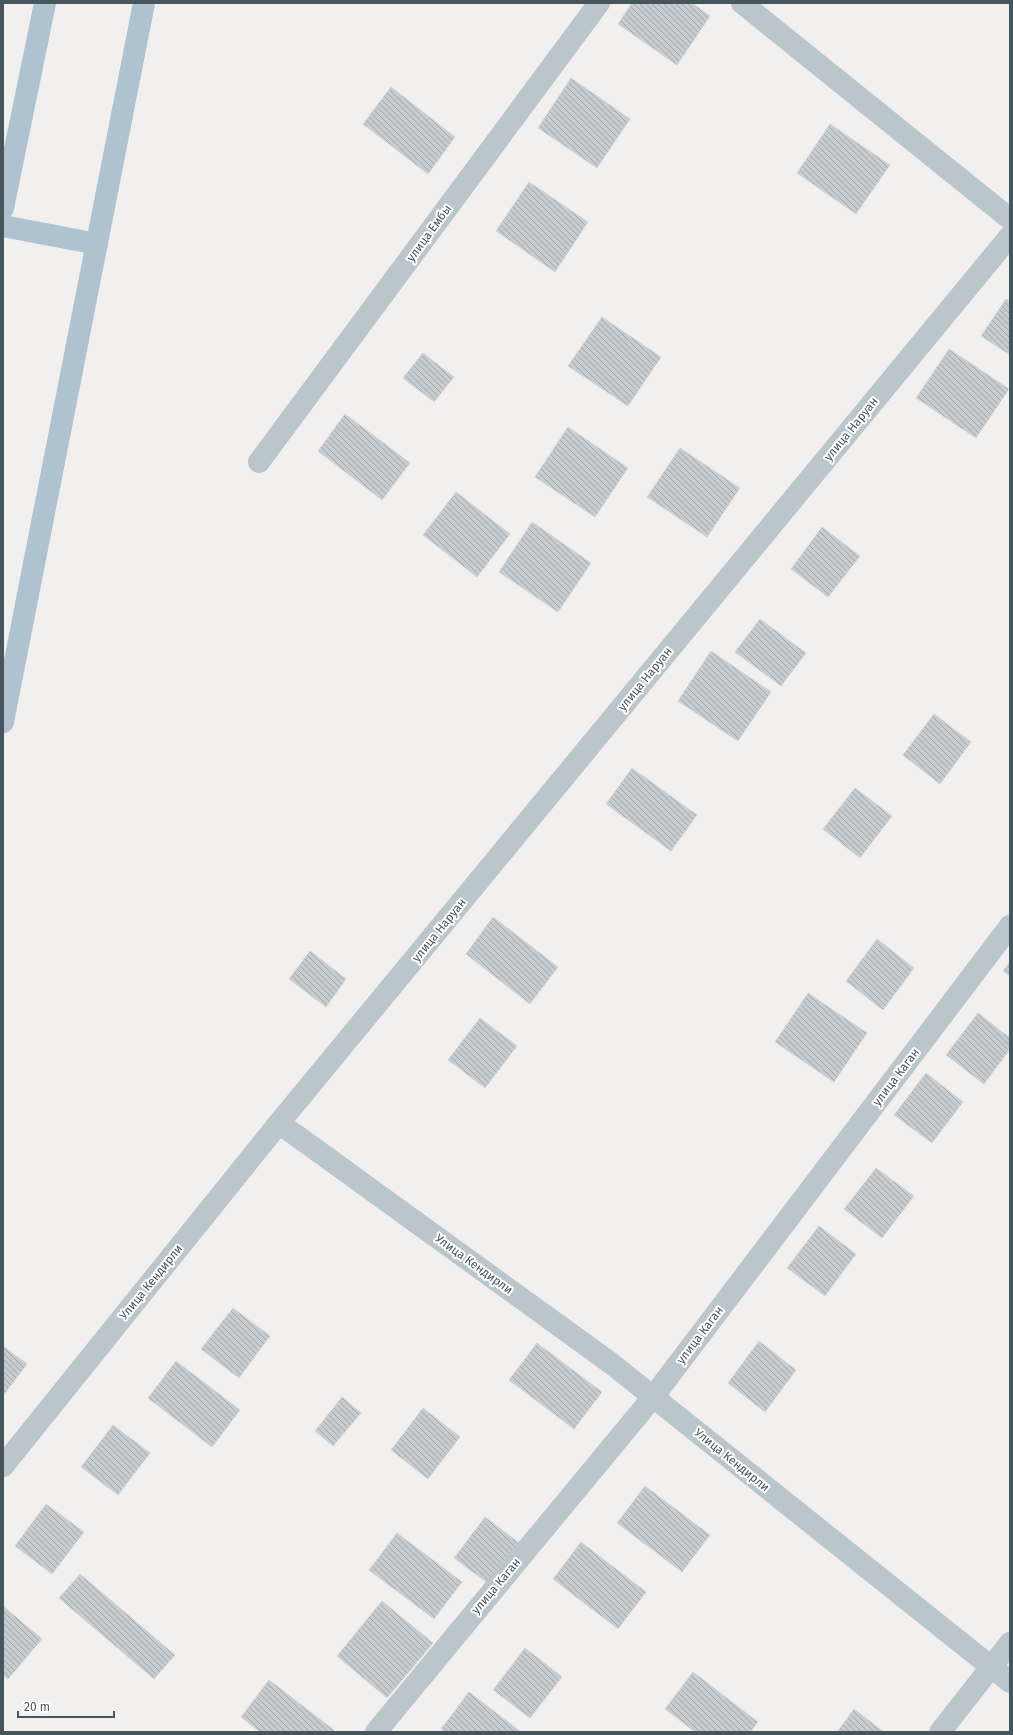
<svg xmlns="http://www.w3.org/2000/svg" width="1013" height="1735" font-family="'Fira Sans',sans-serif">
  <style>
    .building { fill: url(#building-back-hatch); stroke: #d3d6db }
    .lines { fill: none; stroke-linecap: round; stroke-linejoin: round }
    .minor { stroke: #bac5cc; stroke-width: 22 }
    .primary { stroke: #aec2cf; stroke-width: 22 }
    .labels { text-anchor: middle; stroke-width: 4; stroke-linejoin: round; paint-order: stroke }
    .street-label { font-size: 12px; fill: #47555d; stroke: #fff }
  </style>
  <defs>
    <pattern id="building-back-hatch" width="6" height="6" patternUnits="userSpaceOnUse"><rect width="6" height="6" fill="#c6cbcf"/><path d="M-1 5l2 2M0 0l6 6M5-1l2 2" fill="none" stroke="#a3a8ab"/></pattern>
  </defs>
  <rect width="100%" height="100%" fill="#f2efef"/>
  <g class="building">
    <polygon points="632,3 692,3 710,16 677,65 618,24"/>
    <polygon points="571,78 630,119 597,168 538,128"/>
    <polygon points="391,87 455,137 428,174 363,124"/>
    <polygon points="830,124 890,165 856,214 797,173"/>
    <polygon points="529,182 588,222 555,272 496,231"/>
    <polygon points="1006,299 1010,301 1010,355 981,336"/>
    <polygon points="602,317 661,357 628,406 568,366"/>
    <polygon points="949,349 1009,389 976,438 916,398"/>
    <polygon points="423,353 454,377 434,402 403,378"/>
    <polygon points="345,414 410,463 382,500 318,451"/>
    <polygon points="568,427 628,468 595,517 535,477"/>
    <polygon points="680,448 740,488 707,537 647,497"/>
    <polygon points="456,492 510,534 477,577 423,535"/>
    <polygon points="532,522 591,563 558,612 499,572"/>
    <polygon points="822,527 860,556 828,597 791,569"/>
    <polygon points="760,619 806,653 781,686 735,652"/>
    <polygon points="711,651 771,692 738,741 678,701"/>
    <polygon points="934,714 971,742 940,784 903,755"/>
    <polygon points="632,768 697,815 671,851 606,804"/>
    <polygon points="855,788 892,816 860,858 823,829"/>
    <polygon points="493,917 558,967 530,1004 466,954"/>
    <polygon points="877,939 914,968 883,1010 846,981"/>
    <polygon points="310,951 346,979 326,1007 289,979"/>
    <polygon points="1010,962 1010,976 1003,971"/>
    <polygon points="808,993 867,1033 834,1082 775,1042"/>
    <polygon points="978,1013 1010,1038 1010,1049 984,1084 946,1055"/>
    <polygon points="480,1018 517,1046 485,1088 448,1060"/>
    <polygon points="926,1073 963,1102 932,1143 894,1115"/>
    <polygon points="876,1168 914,1196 882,1238 844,1209"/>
    <polygon points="819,1226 856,1254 825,1296 787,1268"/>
    <polygon points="233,1308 270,1336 239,1378 201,1349"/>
    <polygon points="759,1341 796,1370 765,1412 728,1383"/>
    <polygon points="537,1343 602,1392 574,1429 509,1380"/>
    <polygon points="3,1346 27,1364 3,1396"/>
    <polygon points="176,1361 240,1410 212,1447 148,1398"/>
    <polygon points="342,1397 361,1413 333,1446 315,1431"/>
    <polygon points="423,1408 460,1437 428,1479 391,1450"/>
    <polygon points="113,1425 150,1453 118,1495 81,1467"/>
    <polygon points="645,1486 710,1535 682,1572 617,1523"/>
    <polygon points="46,1504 84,1532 52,1574 15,1546"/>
    <polygon points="485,1517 519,1543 489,1584 454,1558"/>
    <polygon points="397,1533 462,1582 434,1619 369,1570"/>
    <polygon points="581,1542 646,1592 618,1629 553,1579"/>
    <polygon points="80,1574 175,1655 154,1679 59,1598"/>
    <polygon points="382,1601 433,1643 387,1698 337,1656"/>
    <polygon points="3,1606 42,1639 8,1679 3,1675"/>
    <polygon points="525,1648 562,1677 530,1718 493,1690"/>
    <polygon points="693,1672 758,1722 750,1732 695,1732 665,1709"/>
    <polygon points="269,1680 334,1730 332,1732 260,1732 241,1717"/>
    <polygon points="469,1692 521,1732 445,1732 441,1729"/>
    <polygon points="854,1709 884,1732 837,1732"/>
  </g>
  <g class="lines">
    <g class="minor">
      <polyline points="742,3 1010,219"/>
      <polyline points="259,462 599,3"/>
      <polyline points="279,1123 1010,236"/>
      <polyline points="3,1466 279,1123 612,1364 1010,1682"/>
      <polyline points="376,1732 653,1397 1010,926"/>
      <polyline points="940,1732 1010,1643"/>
    </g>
    <g class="primary">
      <polyline points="3,208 45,3"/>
      <polyline points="3,226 97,244"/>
      <polyline points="3,722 144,3"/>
    </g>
  </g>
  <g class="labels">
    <g class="street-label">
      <text transform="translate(429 233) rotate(-54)" y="4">улица Ембы</text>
      <text transform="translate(851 429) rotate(-51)" y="4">улица Наруан</text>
      <text transform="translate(645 679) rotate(-51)" y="4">улица Наруан</text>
      <text transform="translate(439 930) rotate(-51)" y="4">улица Наруан</text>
      <text transform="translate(896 1077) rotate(-53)" y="4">улица Каган</text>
      <text transform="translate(474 1264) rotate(36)" y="4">Улица Кендирли</text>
      <text transform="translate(151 1282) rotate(-51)" y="4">Улица Кендирли</text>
      <text transform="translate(700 1335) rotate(-53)" y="4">улица Каган</text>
      <text transform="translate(732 1460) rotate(39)" y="4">Улица Кендирли</text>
      <text transform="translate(496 1586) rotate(-50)" y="4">улица Каган</text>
    </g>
  </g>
  <rect width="1013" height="1735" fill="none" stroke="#47555d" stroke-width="8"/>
  <path d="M18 1711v6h96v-6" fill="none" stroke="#47555d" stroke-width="2"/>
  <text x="24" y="1711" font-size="12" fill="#47555d" stroke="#ffffff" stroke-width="3" paint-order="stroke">20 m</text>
</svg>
